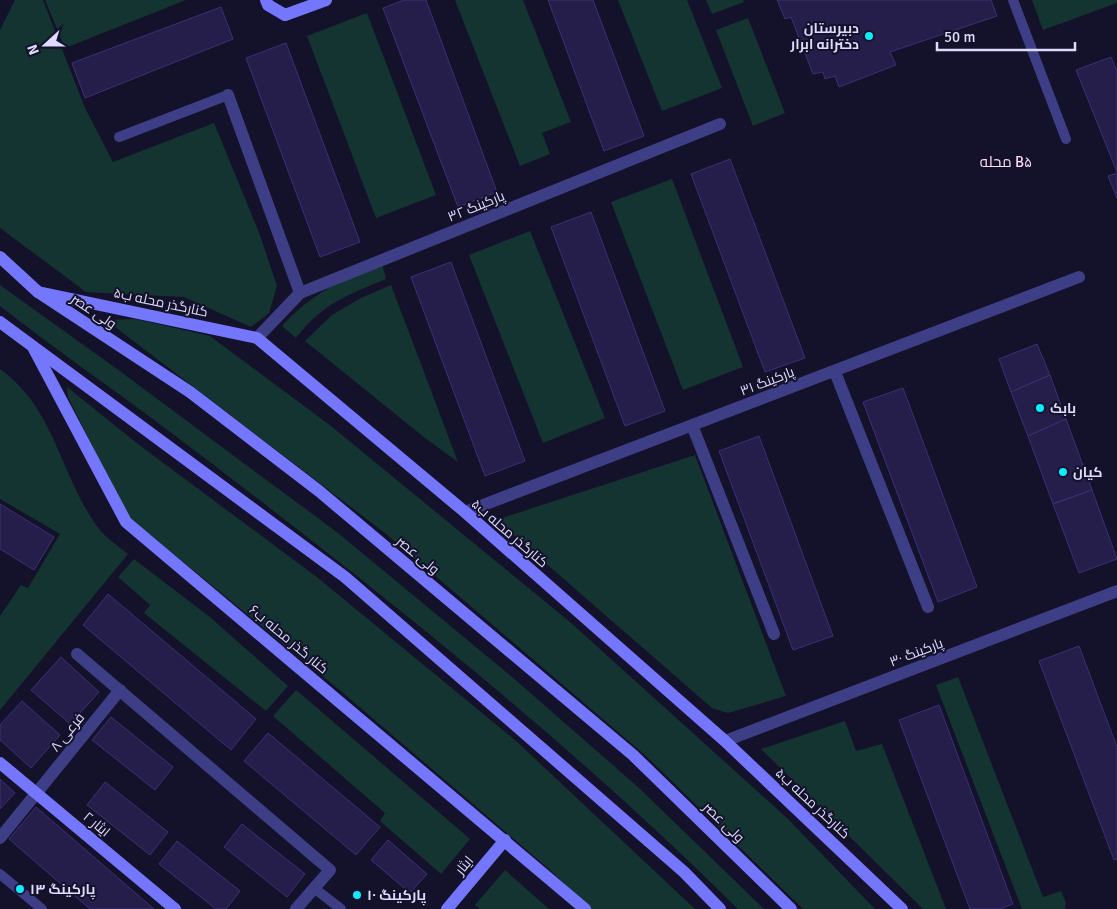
<svg xmlns="http://www.w3.org/2000/svg" width="1117" height="909" font-family="Signika,Cairo,sans-serif">
  <style>
    .green { fill: #143431 }
    .building { fill: #251e4a; stroke: #3b3076 }
    .lines { fill: none; stroke-linecap: round; stroke-linejoin: round }
    .lane { stroke: #3e3e87; stroke-width: 10 }
    .street { stroke: #3e3e87; stroke-width: 12 }
    .secondary { stroke: #7477fc; stroke-width: 12 }
    .poi-dot { fill: #0cecf9; stroke: #14112a; stroke-width: 2 }
    .labels { text-anchor: middle; stroke-width: 4; stroke-linejoin: round; paint-order: stroke }
    .poi-label { font-size: 14px; font-weight: bold; fill: #dddbfe; stroke: #14112a; text-anchor: start }
    .street-label { font-size: 14px; fill: #dddbfe; stroke: #14112a }
    .neighbourhood-label { font-size: 15px; fill: #feddf4; stroke: #14112a }
  </style>
  <rect width="100%" height="100%" fill="#14112a"/>
  <g class="green">
    <polygon points="15,0 43,0 85,108 113,162 214,123 260,235 277,286 269,313 251,327 184,297 86,292 0,228 0,30"/>
    <polygon points="45,0 186,0 65,48"/>
    <polygon points="455,0 523,0 571,122 542,133 550,154 520,166"/>
    <polygon points="618,0 687,0 722,88 662,111"/>
    <polygon points="706,0 743,0 744,2 712,14"/>
    <polygon points="1032,0 1117,0 1117,3 1043,30"/>
    <polygon points="367,13 436,195 376,218 307,36"/>
    <polygon points="748,18 785,113 753,126 716,30"/>
    <polygon points="672,179 743,367 683,390 611,202"/>
    <polygon points="530,231 605,418 543,443 469,255"/>
    <path d="M382,263L386,279C347,295 322,304 296,338L282,326C313,292 341,281 382,263Z"/>
    <path d="M0,285L117,369L338,533L511,676L638,787L764,909H738C564,736 368,582 173,434C116,391 56,350 0,306Z"/>
    <polygon points="391,285 458,462 425,438 305,341 332,315 361,298"/>
    <polygon points="135,319 210,336 331,426 570,622 787,818 875,909 803,909 646,756 385,533 106,320"/>
    <path d="M0,369C54,408 59,470 94,522C102,535 116,545 128,554L0,710V616L21,585L28,588L60,534L0,499Z"/>
    <polygon points="67,387 138,444 318,578 515,740 695,909 590,909 549,869 336,687 127,516 68,397"/>
    <polygon points="695,455 786,696 728,713 712,708 496,520"/>
    <polygon points="134,559 211,618 288,686 266,711 144,613 150,605 118,577"/>
    <polygon points="958,677 1043,897 1061,891 1066,903 1065,909 1022,909 936,685"/>
    <polygon points="296,690 470,839 441,874 380,821 385,813 273,716"/>
    <polygon points="845,721 856,751 882,744 946,909 923,909 761,749"/>
    <polygon points="505,870 549,909 480,909 475,905"/>
  </g>
  <g class="building">
    <polygon points="404,0 426,0 497,192 458,207 383,8"/>
    <polygon points="548,0 593,0 644,136 604,151"/>
    <polygon points="777,0 991,0 997,16 890,52 896,65 839,87 835,76 825,79 823,72 813,74 791,17 785,19"/>
    <polygon points="221,7 233,39 85,98 72,63"/>
    <polygon points="286,43 360,242 320,257 246,58"/>
    <polygon points="1111,57 1117,71 1117,172 1076,70"/>
    <polygon points="730,159 805,358 765,372 691,174"/>
    <polygon points="1117,173 1117,198 1108,176"/>
    <polygon points="591,212 665,411 625,426 551,227"/>
    <polygon points="451,262 525,461 485,476 411,277"/>
    <polygon points="1037,344 1050,375 1011,392 999,359"/>
    <polygon points="1050,375 1066,419 1028,436 1011,392"/>
    <polygon points="903,388 977,587 938,602 863,402"/>
    <polygon points="1066,419 1092,490 1053,504 1028,436"/>
    <polygon points="759,436 833,636 793,650 719,451"/>
    <polygon points="1092,490 1117,559 1079,573 1053,504"/>
    <polygon points="0,504 54,537 34,570 0,549"/>
    <polygon points="108,594 256,719 231,750 83,625"/>
    <polygon points="1079,646 1117,747 1117,859 1114,860 1039,661"/>
    <polygon points="61,657 99,692 70,724 31,690"/>
    <polygon points="22,701 60,735 31,768 0,740 0,725"/>
    <polygon points="939,705 1013,904 1000,909 970,909 899,720"/>
    <polygon points="111,717 173,767 155,790 92,740"/>
    <polygon points="268,733 380,827 356,855 244,761"/>
    <polygon points="0,779 15,793 0,809"/>
    <polygon points="105,782 168,832 150,855 87,805"/>
    <polygon points="36,807 154,909 90,909 9,839"/>
    <polygon points="242,824 305,874 287,897 224,847"/>
    <polygon points="388,840 427,874 410,893 371,860"/>
    <polygon points="177,841 240,891 226,909 216,909 159,864"/>
  </g>
  <g class="lines">
    <g class="lane">
      <polyline points="1013,0 1066,139"/>
      <polyline points="119,137 228,95"/>
      <polyline points="0,874 42,909"/>
      <polyline points="314,888 341,909"/>
    </g>
    <g class="street">
      <polyline points="228,95 300,293"/>
      <polyline points="257,338 300,293 720,124"/>
      <polyline points="835,372 928,607"/>
      <polyline points="692,425 774,634"/>
      <polyline points="465,512 1079,277"/>
      <polyline points="77,654 330,870 296,909"/>
      <polyline points="725,741 1117,591"/>
      <polyline points="0,838 120,690"/>
    </g>
    <g class="secondary">
      <polyline points="266,0 268,5 285,15 326,0"/>
      <polyline points="0,257 38,292 190,392 319,491 633,755 791,909"/>
      <polyline points="38,292 257,338 465,512 725,741 902,909"/>
      <polyline points="0,322 345,577 684,872 720,909"/>
      <polyline points="34,349 126,522 585,909"/>
      <polyline points="0,763 175,909"/>
      <polyline points="447,909 505,840"/>
    </g>
  </g>
  <g class="poi-dot">
    <circle cx="869" cy="36" r="5"/>
    <circle cx="1040" cy="408" r="5"/>
    <circle cx="1063" cy="472" r="5"/>
    <circle cx="20" cy="889" r="5"/>
    <circle cx="357" cy="895" r="5"/>
  </g>
  <g class="labels">
    <g class="poi-label">
      <text x="859" y="33" text-anchor="end">دبیرستان<tspan x="859" dy="16">دخترانه ابرار</tspan></text>
      <text x="1050" y="413">بابک</text>
      <text x="1073" y="477">کیان</text>
      <text x="30" y="894">پارکینگ ۱۳</text>
      <text x="367" y="900">پارکینگ ۱۰</text>
    </g>
    <g class="street-label">
      <text transform="translate(476 206) rotate(-22)" y="5">پارکینگ ۳۲</text>
      <text transform="translate(161 302) rotate(12)" y="5">کنارگذر محله ب۵</text>
      <text transform="translate(94 311) rotate(34)" y="5">ولی عصر</text>
      <text transform="translate(767 381) rotate(-21)" y="5">پارکینگ ۳۱</text>
      <text transform="translate(510 533) rotate(41)" y="5">کنارگذر محله ب۵</text>
      <text transform="translate(418 555) rotate(40)" y="5">ولی عصر</text>
      <text transform="translate(289 639) rotate(40)" y="5">کنار گذر محله ب۶</text>
      <text transform="translate(916 652) rotate(-21)" y="5">پارکینگ ۳۰</text>
      <text transform="translate(67 732) rotate(-51)" y="5">فرعی ۸</text>
      <text transform="translate(813 803) rotate(43)" y="5">کنارگذر محله ب۵</text>
      <text transform="translate(724 822) rotate(44)" y="5">ولی عصر</text>
      <text transform="translate(97 824) rotate(40)" y="5">ایثار ۲</text>
      <text transform="translate(464 865) rotate(-50)" y="5">ایثار</text>
    </g>
    <g class="neighbourhood-label">
      <text x="1006" y="167">محله B۵</text>
    </g>
  </g>
  <g transform="translate(45 45) rotate(249)" stroke="#14112a" stroke-width="4" paint-order="stroke">
  <path d="M0-4L9 19L0 12L-9 19Z" fill="#dddbfe"/>
  <text y="-8" font-size="14" font-weight="bold" text-anchor="middle" fill="#dddbfe">N</text>
  </g>
  <path d="M937 42v8h138v-8" fill="none" stroke="#dddbfe" stroke-width="2.5"/>
  <text x="944" y="42" font-size="15" fill="#dddbfe" stroke="#14112a" stroke-width="4" paint-order="stroke">50 m</text>
</svg>
